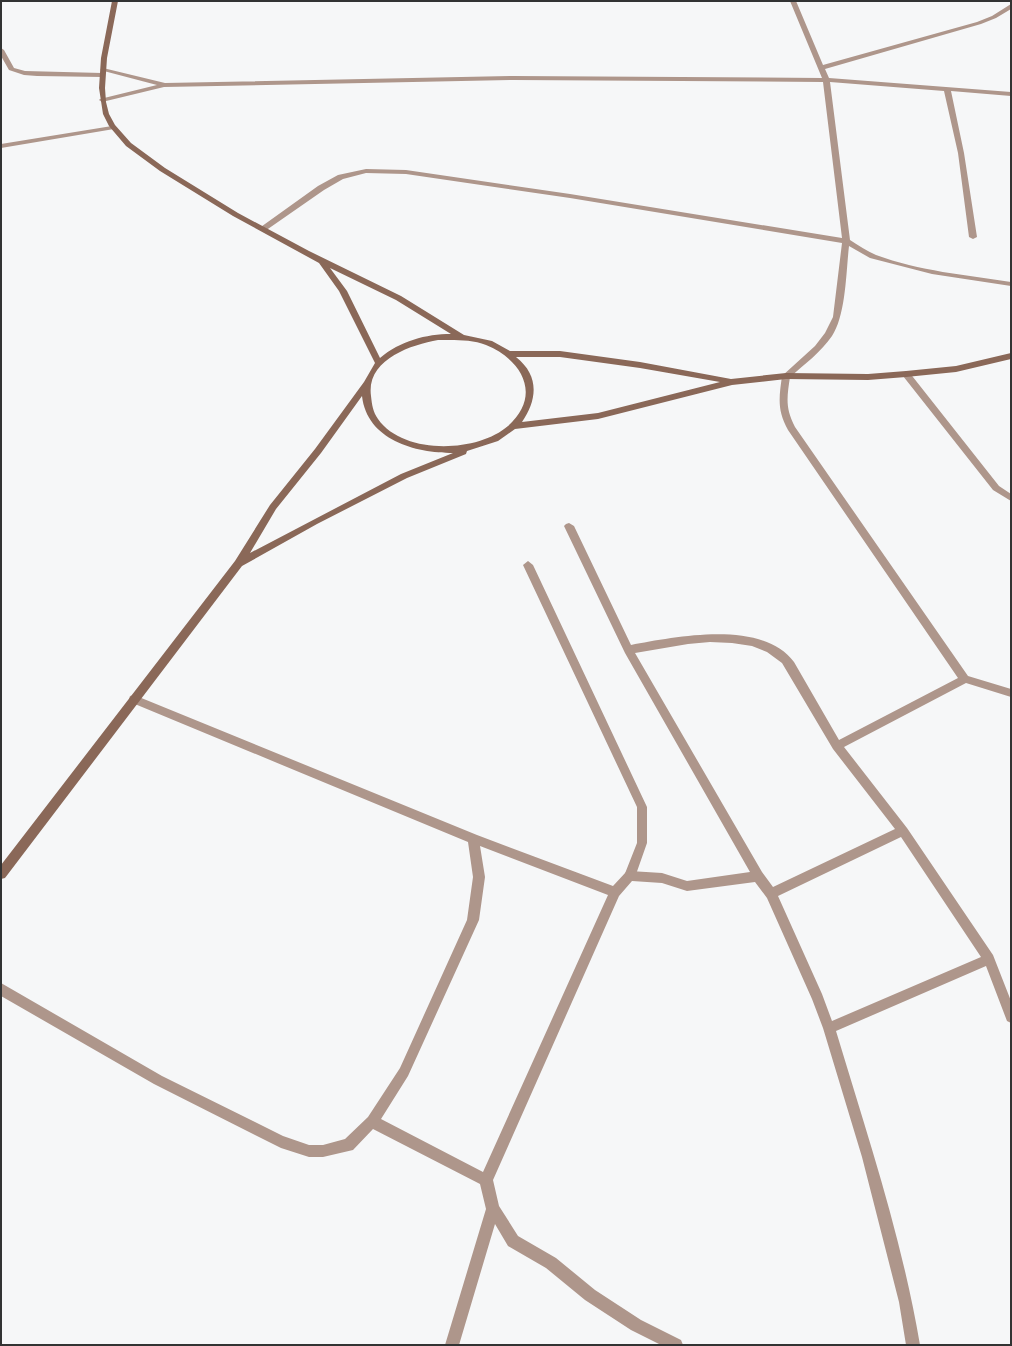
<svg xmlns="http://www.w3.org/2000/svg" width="1012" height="1346" font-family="'Archivo Narrow',sans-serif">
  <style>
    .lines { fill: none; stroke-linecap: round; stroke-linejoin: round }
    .lane { fill: #ae968b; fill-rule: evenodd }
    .street { fill: #ae968b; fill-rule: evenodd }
    .secondary { fill: #8a6858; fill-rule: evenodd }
  </style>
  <rect width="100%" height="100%" fill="#f6f7f8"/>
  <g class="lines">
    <polygon class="lane" points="528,561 533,565 647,807 647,843 634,880 630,881 626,880 624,876 637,843 637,807 523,565"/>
    <g class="street">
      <path d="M790,1H796L823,65L977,22L992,16L1011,4V9L996,18L981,24L825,69L829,78L1011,92V96L951,91L964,153L977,237L973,239L969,237L958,153L944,91L830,82L850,240C858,245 867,251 876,255C919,271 966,275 1011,282V286L932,274L870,258L849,246C846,272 846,315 832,336C821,352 805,364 790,377C787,397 785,408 795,427L968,676L1011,689V697L966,683L844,747L907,828L993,955L1011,1001V1023L1007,1021L986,966L836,1031C867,1134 902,1238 920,1345H906L899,1302L862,1157L823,1028L812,999L767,898L755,882L687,891L662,883L632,881L619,896L493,1180L499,1206L518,1236L556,1258L595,1290L641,1320L681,1340L683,1345H661L631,1330L585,1300L546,1268L508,1246L495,1224L459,1345H445L486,1209L480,1184L373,1129L353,1150L323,1157H309L281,1148L154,1084L1,996V983L162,1076L283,1136L309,1145H323L345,1139L368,1117L400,1068L467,920L473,877L468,842L130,702L129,699L130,696L134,695L477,835L613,886L626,872L630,871L662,873L687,881L750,872L625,653L564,526L566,524L569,523L574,526L631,645C675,637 762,619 794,662L839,740L958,678L788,430C777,410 779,398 782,376L815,346L825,333L833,317L842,243L570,198L406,174L366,173L343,179L324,190L265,231H262L258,229L318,186L338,175L366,169L406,170L570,194L842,238L823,82L514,80L164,87L102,102L99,100L100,99L157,85L100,70L103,68L165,83L514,76L822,78ZM710,642L732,643L752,646L767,652L782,663L833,749L895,829L773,887L762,872L635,653L688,644ZM901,837L981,957L832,1021L822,994L778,896ZM480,846L608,895L483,1172L381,1119L408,1076L479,920L485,877Z"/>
      <polygon points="1,48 4,50 14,68 25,71 102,73 105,75 102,77 37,76 24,75 9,70 1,56"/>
      <polygon points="112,126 115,128 114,129 1,148 1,144"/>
      <polygon points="906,371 909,372 999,486 1011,494 1011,501 993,490 903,376 902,374"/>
    </g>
    <path class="secondary" d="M112,1H118L107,58L105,88L106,102L109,114L115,125L131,143L165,168L238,213L309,251L401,296L464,335L492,341L510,351H560L640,362L731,379L786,373L868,374L906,371L956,366L1011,353V359L956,372L906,377L868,380L786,379L732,385L598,419L515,429L498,441L467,451L466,454L407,478L317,524L242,566L5,878L1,879V865L235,561L270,505L315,449L364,382L375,363L339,291L319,263L233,216L160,171L126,146L109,126L103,114L99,88L101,58ZM330,268L396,300L451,334C426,334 400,341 380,358L347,291ZM438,340C453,340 471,339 486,345C523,360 542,396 508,426C477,453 403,455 378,419C373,412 372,405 371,396C366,360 410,345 438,340ZM516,357H560L640,368L720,382L598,413L522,422C537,400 540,376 516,357ZM362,396C367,440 415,453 453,453L401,474L250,553L276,509L321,453Z"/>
  </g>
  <rect width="1012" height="1346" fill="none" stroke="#323333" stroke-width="4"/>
</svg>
